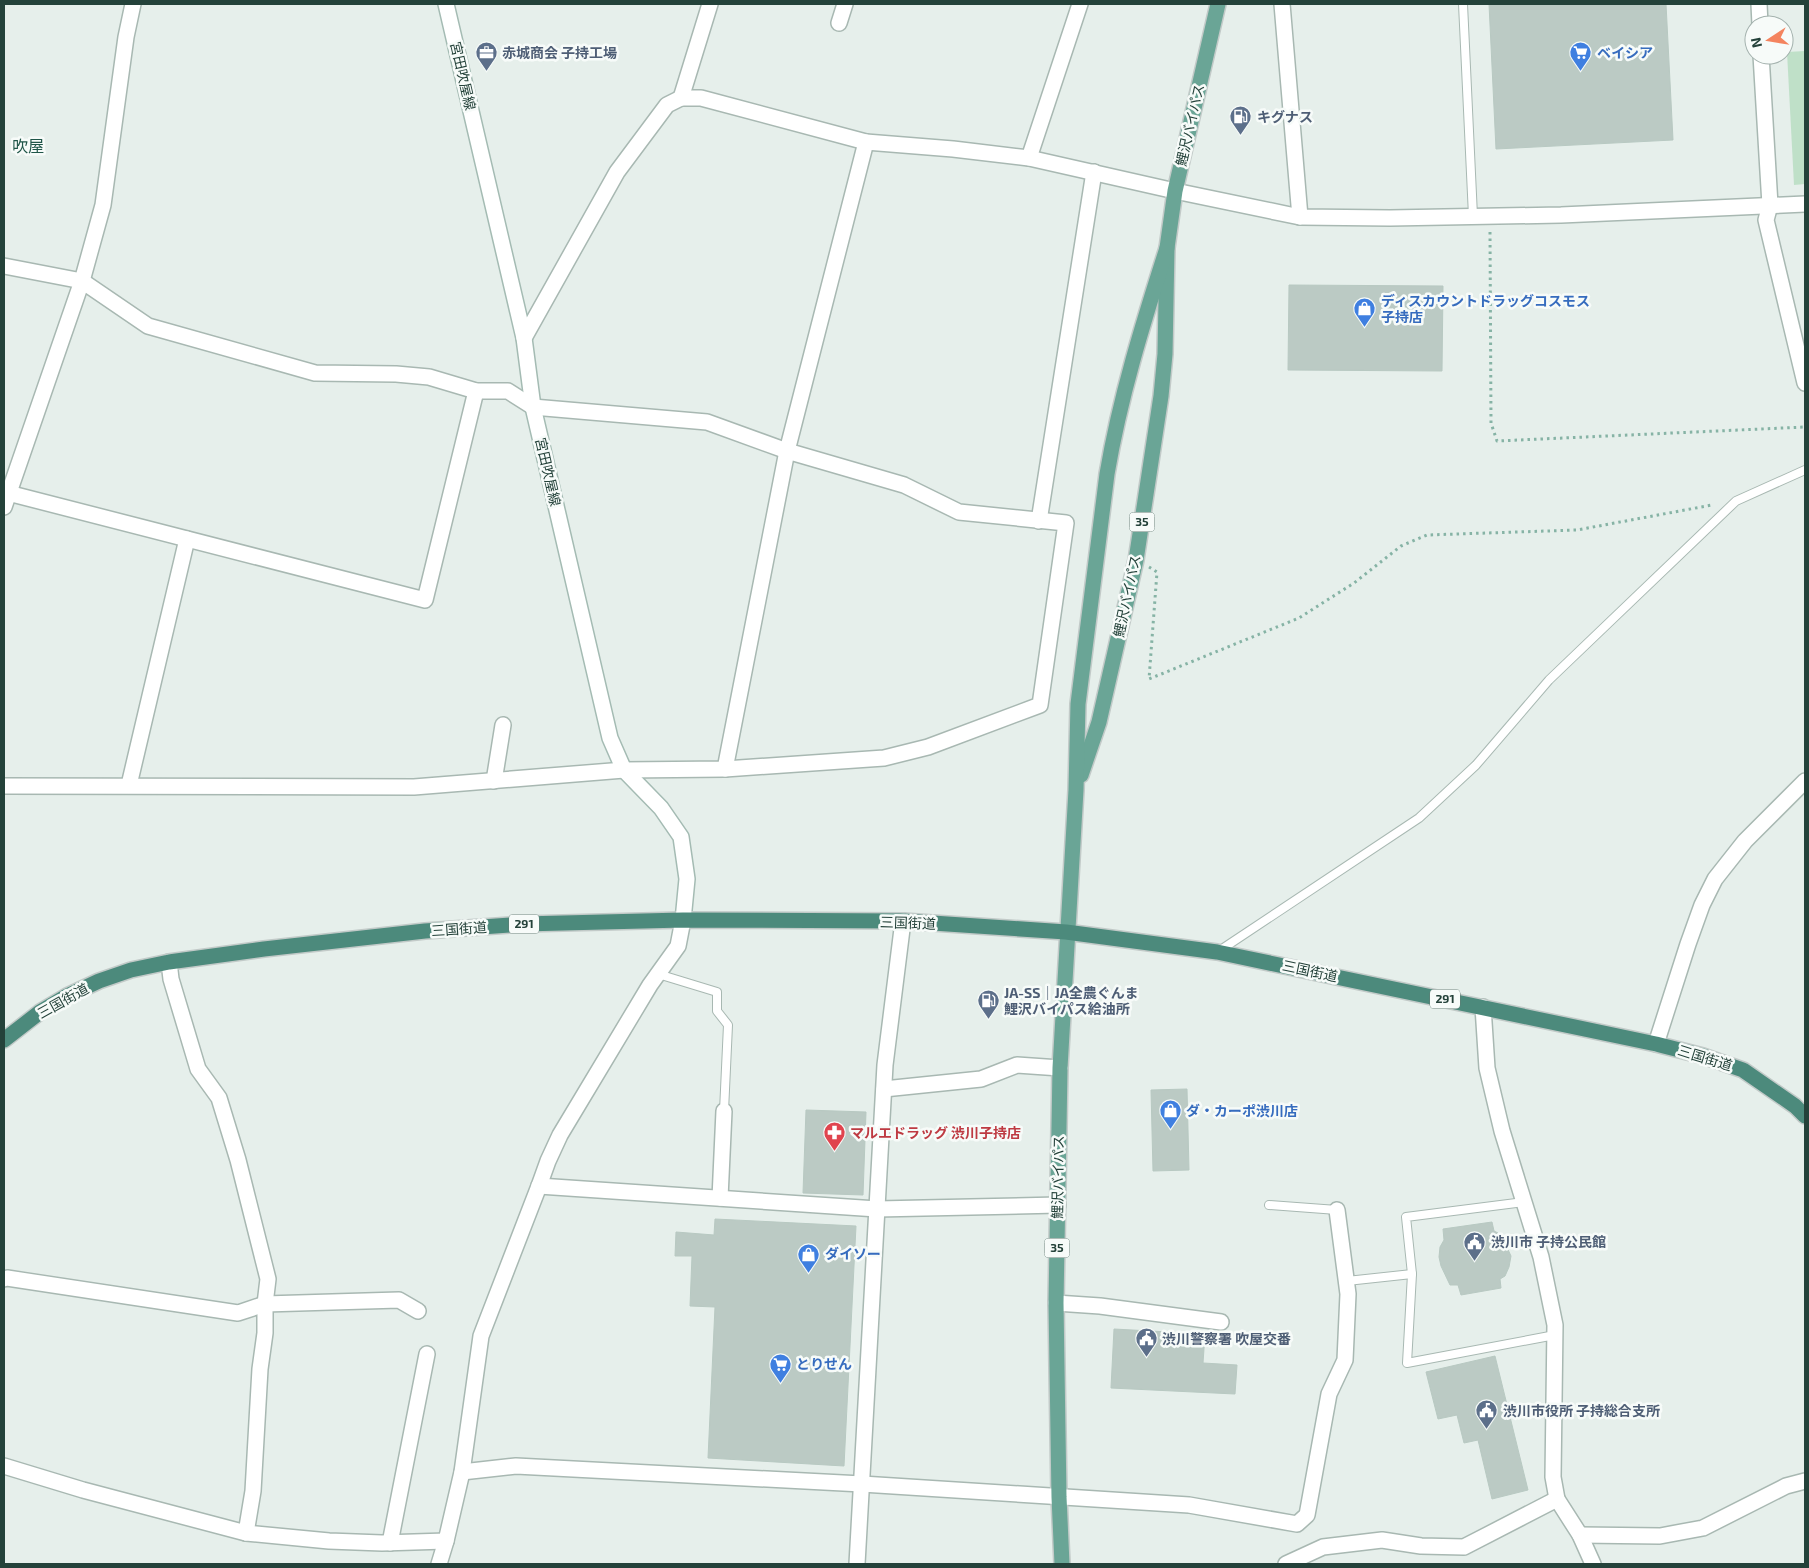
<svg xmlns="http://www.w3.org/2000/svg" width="1809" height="1568" font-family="'Exo 2','Noto Sans JP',sans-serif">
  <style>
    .green { fill: #bfe0c8 }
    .building { fill: #bbcac4; stroke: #b8c9c2 }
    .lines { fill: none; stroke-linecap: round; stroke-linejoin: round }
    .service-casing { stroke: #a8b8b2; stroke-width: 10 }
    .minor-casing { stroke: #a8b8b2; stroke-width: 18 }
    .tertiary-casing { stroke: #a8b8b2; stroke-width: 18 }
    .secondary-casing { stroke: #a4bbb3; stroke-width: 18 }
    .primary-casing { stroke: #c2cac8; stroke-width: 18 }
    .trunk-casing { stroke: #c2cac8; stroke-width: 18 }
    .path { stroke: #86b3a5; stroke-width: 3; stroke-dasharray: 2.5 4; stroke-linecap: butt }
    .service { stroke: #fff; stroke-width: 8 }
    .minor { stroke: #fff; stroke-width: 15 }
    .tertiary { stroke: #fff; stroke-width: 15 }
    .secondary { stroke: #fff; stroke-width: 15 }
    .primary { stroke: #6aa596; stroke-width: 15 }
    .trunk { stroke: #4c8a7c; stroke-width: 15 }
    .labels { text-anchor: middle; stroke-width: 5; stroke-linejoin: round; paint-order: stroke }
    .shield { fill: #f7fbf9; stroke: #637a73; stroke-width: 1 }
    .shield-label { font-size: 12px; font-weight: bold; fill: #24423a }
    .service-label { font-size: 14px; font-weight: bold; fill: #4e5e75; stroke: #f7fbf9; text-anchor: start }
    .shop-label { font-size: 14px; font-weight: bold; fill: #366cbe; stroke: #f7fbf9; text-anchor: start }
    .street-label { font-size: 14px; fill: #24423a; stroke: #f7fbf9 }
    .health-label { font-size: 14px; font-weight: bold; fill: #be3a42; stroke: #f7fbf9; text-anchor: start }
    .quarter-label { font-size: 16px; fill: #1f5548; stroke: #f7fbf9 }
  </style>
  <rect width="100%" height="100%" fill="#e6efeb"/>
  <polygon class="green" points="1805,51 1805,184 1794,185 1787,52"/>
  <g class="building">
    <polygon points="1489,4 1666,4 1673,140 1496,149"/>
    <polygon points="1289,285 1443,286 1442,371 1288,370"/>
    <polygon points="1187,1089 1189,1170 1153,1171 1151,1090"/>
    <polygon points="806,1110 866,1112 863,1195 803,1193"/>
    <polygon points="715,1219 856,1226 844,1466 708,1458 715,1307 690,1306 692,1256 675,1256 676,1232 714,1235"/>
    <polygon points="1492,1222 1494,1231 1498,1233 1504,1241 1511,1256 1509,1267 1505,1276 1500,1279 1501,1288 1461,1295 1458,1285 1450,1285 1441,1266 1439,1257 1440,1247 1444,1240 1443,1229"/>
    <polygon points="1114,1329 1205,1334 1203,1363 1237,1365 1235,1394 1111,1388"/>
    <polygon points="1495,1356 1528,1490 1492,1499 1478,1440 1464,1443 1457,1415 1438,1419 1426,1372"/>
  </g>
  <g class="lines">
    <defs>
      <g id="service">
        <polyline points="1463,4 1473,216"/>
        <polyline points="1219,951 1419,818 1476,765 1549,680 1736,501 1805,470"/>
        <polyline points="658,974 717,992 717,1011 728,1025 724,1111"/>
        <polyline points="1524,1202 1406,1217 1412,1274 1407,1363 1555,1335"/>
        <polyline points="1269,1205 1337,1210"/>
        <polyline points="1347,1281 1412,1274"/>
      </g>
      <g id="minor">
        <polyline points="1282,4 1300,217"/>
        <polyline points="839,23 845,4"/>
        <polyline points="681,98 710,4"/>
        <polyline points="1029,158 1080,4"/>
        <polyline points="1770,205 1766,220 1805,383"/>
        <polyline points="4,266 82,281 148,326 315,373 396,374 429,377 476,391 508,391 533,407 707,422 787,451 904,485 959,512 1066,523 1040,705 928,747 884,758 725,769 624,770 414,787 4,786"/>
        <polyline points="524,338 617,172 667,105 681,98 701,98 866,142 787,451 725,769"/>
        <polyline points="8,493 425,600 476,391"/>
        <polyline points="4,507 82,281 103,205 126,37 133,4"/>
        <polyline points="1039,521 1094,172"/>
        <polyline points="494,781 503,725"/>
        <polyline points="129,785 187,539"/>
        <polyline points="169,962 171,979 198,1069 219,1098 238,1160 268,1279 265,1304 265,1333 260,1369 253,1491 246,1533"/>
        <polyline points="1483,1007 1487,1068 1502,1131 1541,1257 1555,1325 1553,1477 1557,1499 1580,1535 1593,1564"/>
        <polyline points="1656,1044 1688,944 1702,905 1715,879 1745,841 1805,781"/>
        <polyline points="884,1089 981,1079 1017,1065 1060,1068"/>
        <polyline points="539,1186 877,1209 1058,1205"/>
        <polyline points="720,1198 724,1111"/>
        <polyline points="4,1279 7,1278 238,1313 265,1304 399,1300 418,1311"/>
        <polyline points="1056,1303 1100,1306 1221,1322"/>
        <polyline points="4,1466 83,1490 246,1533 329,1541 382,1543 446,1541"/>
        <polyline points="462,1472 516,1466 862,1484 1189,1505 1297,1524 1307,1515 1329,1394 1345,1360 1348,1294 1337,1210"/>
        <polyline points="1580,1535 1660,1536 1703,1528 1786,1486 1805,1481"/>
        <polyline points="390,1543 427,1354"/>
        <polyline points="439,1564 446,1541 462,1472 481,1336 539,1186 548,1161 560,1135 650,985 678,946 683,920"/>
        <polyline points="857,1564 885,1065 903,921"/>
        <polyline points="1286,1564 1323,1547 1382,1540 1421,1546 1464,1547 1557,1499"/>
      </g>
      <g id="tertiary">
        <polyline points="1759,4 1760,25"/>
        <polyline points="1761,55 1770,205"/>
        <polyline points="866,142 953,149 1029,158 1175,191 1300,217 1390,218 1561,215 1805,204"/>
      </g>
      <polyline id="secondary" points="446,4 524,338 533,407 610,738 624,770 661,808 681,837 687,879 683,920"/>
      <g id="primary">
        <polyline points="1081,775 1099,722 1136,560 1161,396 1165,354 1167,248 1175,191 1218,4"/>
        <path d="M1062,1564L1059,1497L1056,1303L1060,1068L1076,790L1078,704L1107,474C1120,397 1143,323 1167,248"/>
      </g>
      <polyline id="trunk" points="4,1040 40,1012 67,996 99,981 131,970 169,962 264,949 425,931 523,924 683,920 903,921 1066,932 1217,952 1656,1044 1703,1056 1743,1070 1795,1106 1805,1116"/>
    </defs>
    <use href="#service" class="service-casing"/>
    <use href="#minor" class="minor-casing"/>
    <use href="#tertiary" class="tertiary-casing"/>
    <use href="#secondary" class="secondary-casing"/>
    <use href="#primary" class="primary-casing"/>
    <use href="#trunk" class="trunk-casing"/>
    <g class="path">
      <polyline points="1490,232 1491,423 1497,441 1805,427"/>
      <polyline points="1149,567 1157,572 1149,679 1299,618 1354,583 1401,546 1427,535 1577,530 1712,505"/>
    </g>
    <use href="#service" class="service"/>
    <use href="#minor" class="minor"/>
    <use href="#tertiary" class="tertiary"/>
    <use href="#secondary" class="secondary"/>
    <use href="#primary" class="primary"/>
    <use href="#trunk" class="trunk"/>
  </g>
  <defs>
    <symbol id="office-pin" viewBox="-11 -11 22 30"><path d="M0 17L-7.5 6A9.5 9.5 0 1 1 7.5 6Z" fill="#5c6f8a" stroke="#f7fbf9"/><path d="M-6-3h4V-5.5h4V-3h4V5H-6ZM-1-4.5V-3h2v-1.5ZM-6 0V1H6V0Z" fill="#fff"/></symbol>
    <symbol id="supermarket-pin" viewBox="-11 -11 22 30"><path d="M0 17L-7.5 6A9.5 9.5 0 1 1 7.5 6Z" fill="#3f7fe0" stroke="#f7fbf9"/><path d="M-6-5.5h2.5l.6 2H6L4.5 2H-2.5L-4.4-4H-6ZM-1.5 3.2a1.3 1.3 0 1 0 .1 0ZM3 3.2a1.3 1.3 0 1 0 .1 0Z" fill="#fff"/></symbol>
    <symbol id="fuel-pin" viewBox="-11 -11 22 30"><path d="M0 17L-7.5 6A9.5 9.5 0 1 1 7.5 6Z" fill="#5c6f8a" stroke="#f7fbf9"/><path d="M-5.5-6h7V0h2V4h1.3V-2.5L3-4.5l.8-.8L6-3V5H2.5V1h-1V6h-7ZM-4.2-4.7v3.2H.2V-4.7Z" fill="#fff"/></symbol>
    <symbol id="shop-pin" viewBox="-11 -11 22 30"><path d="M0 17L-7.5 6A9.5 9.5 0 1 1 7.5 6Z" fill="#3f7fe0" stroke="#f7fbf9"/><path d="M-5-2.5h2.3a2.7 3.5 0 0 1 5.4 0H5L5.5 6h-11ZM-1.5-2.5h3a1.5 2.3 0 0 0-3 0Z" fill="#fff"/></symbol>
    <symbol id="pharmacy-pin" viewBox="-11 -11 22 30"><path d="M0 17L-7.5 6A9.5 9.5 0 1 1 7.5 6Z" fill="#e0444e" stroke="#f7fbf9"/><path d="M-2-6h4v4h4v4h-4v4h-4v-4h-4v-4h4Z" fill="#fff"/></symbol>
    <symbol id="civic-pin" viewBox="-11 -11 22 30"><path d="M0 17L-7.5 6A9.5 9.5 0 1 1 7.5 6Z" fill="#5c6f8a" stroke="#f7fbf9"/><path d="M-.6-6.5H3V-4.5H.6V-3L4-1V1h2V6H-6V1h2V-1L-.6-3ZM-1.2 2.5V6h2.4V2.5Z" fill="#fff"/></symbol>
  </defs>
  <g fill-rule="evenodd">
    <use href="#office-pin" x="474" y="40" width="25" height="34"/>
    <use href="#supermarket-pin" x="1568" y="40" width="25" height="34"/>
    <use href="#fuel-pin" x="1228" y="104" width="25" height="34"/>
    <use href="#shop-pin" x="1352" y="296" width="25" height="34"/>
    <use href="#fuel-pin" x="976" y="988" width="25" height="34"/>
    <use href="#shop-pin" x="1158" y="1098" width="25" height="34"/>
    <use href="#pharmacy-pin" x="822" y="1120" width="25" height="34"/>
    <use href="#civic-pin" x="1462" y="1230" width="25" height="34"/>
    <use href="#shop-pin" x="796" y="1242" width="25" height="34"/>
    <use href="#civic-pin" x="1134" y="1326" width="25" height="34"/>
    <use href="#supermarket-pin" x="768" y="1352" width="25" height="34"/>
    <use href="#civic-pin" x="1474" y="1398" width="25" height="34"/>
  </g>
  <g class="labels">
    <g class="shield">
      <rect x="1129.5" y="512.5" width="25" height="19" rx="4"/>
      <rect x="509" y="914.5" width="30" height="19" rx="4"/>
      <rect x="1430" y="989.5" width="30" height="19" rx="4"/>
      <rect x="1044.5" y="1238.5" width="25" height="19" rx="4"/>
    </g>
    <g class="shield-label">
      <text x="1142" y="526">35</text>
      <text x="524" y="928">291</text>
      <text x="1445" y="1003">291</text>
      <text x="1057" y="1252">35</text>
    </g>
    <g class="service-label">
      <text x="502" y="58">赤城商会 子持工場</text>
      <text x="1257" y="122">キグナス</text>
      <text x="1004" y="998">JA-SS｜JA全農ぐんま<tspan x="1004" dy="16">鯉沢バイパス給油所</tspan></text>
      <text x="1491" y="1247">渋川市 子持公民館</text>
      <text x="1162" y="1344">渋川警察署 吹屋交番</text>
      <text x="1503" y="1416">渋川市役所 子持総合支所</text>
    </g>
    <g class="shop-label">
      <text x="1597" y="58">ベイシア</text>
      <text x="1381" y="306">ディスカウントドラッグコスモス<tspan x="1381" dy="16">子持店</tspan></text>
      <text x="1186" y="1116">ダ・カーポ渋川店</text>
      <text x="825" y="1259">ダイソー</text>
      <text x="796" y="1369">とりせん</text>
    </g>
    <g class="street-label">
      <text transform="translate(463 76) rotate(77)" y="5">宮田吹屋線</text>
      <text transform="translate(1190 125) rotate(-77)" y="5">鯉沢バイパス</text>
      <text transform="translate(548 472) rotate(77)" y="5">宮田吹屋線</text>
      <text transform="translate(1127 596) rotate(-78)" y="5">鯉沢バイパス</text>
      <text transform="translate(908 923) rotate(2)" y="5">三国街道</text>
      <text transform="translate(459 929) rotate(-4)" y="5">三国街道</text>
      <text transform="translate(1310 971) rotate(12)" y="5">三国街道</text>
      <text transform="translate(63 1001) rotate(-29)" y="5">三国街道</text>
      <text transform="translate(1705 1058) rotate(17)" y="5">三国街道</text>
      <text transform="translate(1058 1177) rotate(-89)" y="5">鯉沢バイパス</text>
    </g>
    <g class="health-label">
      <text x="850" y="1138">マルエドラッグ 渋川子持店</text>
    </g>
    <g class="quarter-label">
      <text x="28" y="152">吹屋</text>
    </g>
  </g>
  <rect width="1809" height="1568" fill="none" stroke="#24423a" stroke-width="10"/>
  <g transform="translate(1769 40) rotate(258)"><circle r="24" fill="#f7fbf9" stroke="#a3b1ad"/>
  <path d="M0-4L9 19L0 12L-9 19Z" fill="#f4845f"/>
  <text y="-8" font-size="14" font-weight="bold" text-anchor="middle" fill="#24423a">N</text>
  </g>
</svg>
